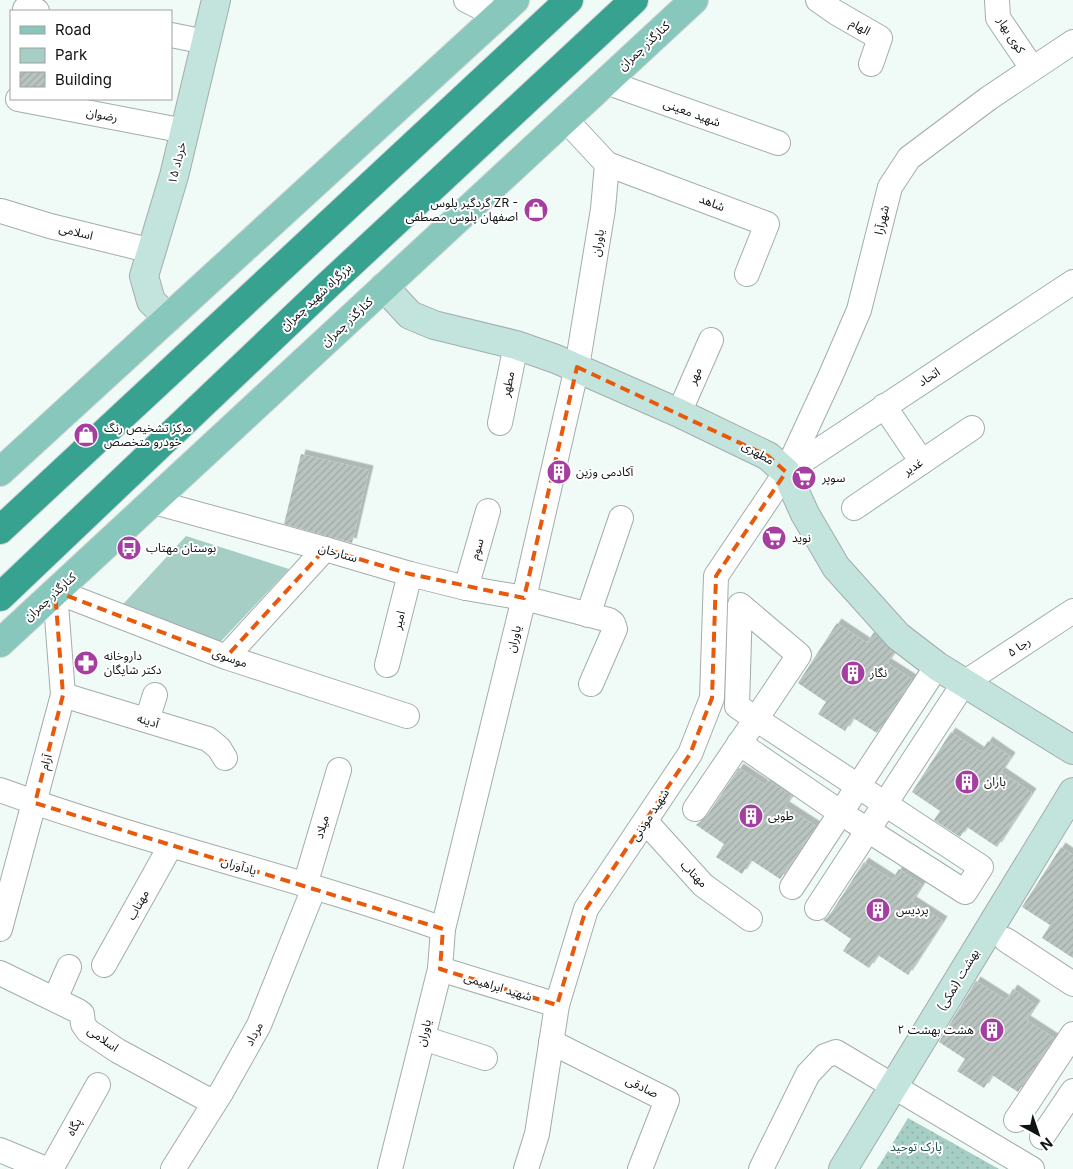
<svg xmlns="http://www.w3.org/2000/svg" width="1073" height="1169" font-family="Inter,'Noto Sans Arabic',sans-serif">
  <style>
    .green { fill: #a6cec5 }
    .park { fill: url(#park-dots) }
    .building { fill: url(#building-hatch); filter: url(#shadow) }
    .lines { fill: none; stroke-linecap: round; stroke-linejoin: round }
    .street-casing { stroke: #a3adab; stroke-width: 26 }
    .secondary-casing { stroke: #a3adab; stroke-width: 30 }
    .primary-casing { stroke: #d4d5d4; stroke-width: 30 }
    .highway-casing { stroke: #d4d5d4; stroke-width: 30 }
    .street { stroke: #fff; stroke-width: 24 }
    .secondary { stroke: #c3e3dd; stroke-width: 28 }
    .primary { stroke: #87c7bc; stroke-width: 28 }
    .highway { stroke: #37a28f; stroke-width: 28 }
    .marked { fill: none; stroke: #e8590c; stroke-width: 4; stroke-dasharray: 10 6; stroke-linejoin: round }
    .labels { text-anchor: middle; stroke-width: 4; stroke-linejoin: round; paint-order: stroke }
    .street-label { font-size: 12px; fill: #0f1312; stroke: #fff }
    .poi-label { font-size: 12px; fill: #0f1312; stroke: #fff; text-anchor: start }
    .park-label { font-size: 12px; fill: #1d5349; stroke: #fff }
  </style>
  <defs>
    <pattern id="park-dots" width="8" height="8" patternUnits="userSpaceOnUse" patternTransform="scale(1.25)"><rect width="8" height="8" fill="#a6cec5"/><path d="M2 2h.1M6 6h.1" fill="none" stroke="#8eb0a8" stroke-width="1.8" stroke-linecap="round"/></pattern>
    <pattern id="building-hatch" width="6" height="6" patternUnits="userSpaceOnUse" patternTransform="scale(1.25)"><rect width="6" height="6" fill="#b9c4c1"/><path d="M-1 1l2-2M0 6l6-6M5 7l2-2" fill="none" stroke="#9ea8a5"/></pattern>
    <filter id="shadow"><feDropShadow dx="4.5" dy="-4.5" stdDeviation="0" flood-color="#0004"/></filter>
  </defs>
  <rect width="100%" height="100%" fill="#f0fbf8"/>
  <polygon class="green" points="186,536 289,569 210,653 113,615"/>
  <polygon class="park" points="908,1118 999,1169 877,1169"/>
  <g class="building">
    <polygon points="301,454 369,470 352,543 284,524"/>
    <polygon points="837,623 867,643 874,632 894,653 887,663 912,679 877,733 853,718 845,731 818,714 826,702 798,683"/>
    <polygon points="951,732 981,752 988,741 1011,757 1001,772 1032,793 997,847 967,827 960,837 934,820 940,811 912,792"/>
    <polygon points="739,768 765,785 768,780 792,796 785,806 816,826 780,879 751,860 742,874 716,857 724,844 696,825 706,817"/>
    <polygon points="1061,847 1073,855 1073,958 1042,938 1050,925 1022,907"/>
    <polygon points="864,862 892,880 899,869 922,885 912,901 943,921 908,975 878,955 869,968 843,951 851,939 823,920 829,916"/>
    <polygon points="976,981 1006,1000 1013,989 1036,1005 1026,1020 1054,1038 1018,1092 992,1075 984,1088 957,1071 965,1059 939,1042"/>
  </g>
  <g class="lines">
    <defs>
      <g id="street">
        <polyline points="466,0 497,16"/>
        <polyline points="818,0 835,12 880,38 871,64"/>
        <polyline points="997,0 998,18 1032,68"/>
        <polyline points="25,9 37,11"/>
        <polyline points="171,35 206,42"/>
        <polyline points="606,82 778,143"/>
        <polyline points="18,99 185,131"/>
        <polyline points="607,164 767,224 747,274"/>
        <polyline points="1,211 50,226 152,251"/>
        <polyline points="884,406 922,462"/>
        <polyline points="679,413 711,340"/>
        <polyline points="500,423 516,345"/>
        <polyline points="786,472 1073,282"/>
        <polyline points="154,502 325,549 410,574 466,588 524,598 609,620 613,623 615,629 591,684"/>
        <polyline points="854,508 972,428"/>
        <polyline points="466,588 488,511"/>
        <polyline points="588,615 621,518"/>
        <polyline points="226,657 325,549"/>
        <polyline points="387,665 410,574"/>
        <polyline points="63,695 208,739 219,748 225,758"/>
        <polyline points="147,720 155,695"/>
        <path d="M0,790C145,843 297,877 443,929"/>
        <polyline points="695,809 756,719 737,706 740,605 799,655 756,719 981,867 965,892 841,813 739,743"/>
        <polyline points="646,822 703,885 750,919"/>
        <polyline points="305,885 339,770"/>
        <polyline points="792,887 937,666"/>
        <polyline points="817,908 964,683 1073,611"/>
        <polyline points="0,929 63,695 55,591 226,657 407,716"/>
        <polyline points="1006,940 1073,984"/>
        <polyline points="104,965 171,845"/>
        <polyline points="440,969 557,1005"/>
        <polyline points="0,973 78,1011 82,1014 83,1024 88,1031 118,1051 214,1103"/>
        <polyline points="55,999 69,967"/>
        <polyline points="423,1038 485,1058"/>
        <polyline points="551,1042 667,1100 640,1169"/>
        <polyline points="1016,1120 1073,1034"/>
        <polyline points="1042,1137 1073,1091"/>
        <polyline points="0,1150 46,1169"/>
        <polyline points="51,1169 98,1085"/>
        <polyline points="173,1169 222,1091 259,1025 314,888"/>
        <polyline points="390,1169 440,969 443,929 524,598 577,367 603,209 607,164 566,120"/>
        <polyline points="526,1169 537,1134 557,1005 586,909 690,754 712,698 716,576 786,472 831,375 859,310 890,187 909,158 989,98 1073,42"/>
        <polyline points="761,1169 808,1074 825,1056 836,1052 1032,1169"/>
      </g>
      <g id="secondary">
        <polyline points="384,287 410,315 434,325 516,345 556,359 679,413 768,456 786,472 805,514 836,567 898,636 937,666 1073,750"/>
        <polyline points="168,318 151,301 144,276 174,176 216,0"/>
        <polyline points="843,1169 1073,792"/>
      </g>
      <g id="primary">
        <polyline points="0,472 515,0"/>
        <polyline points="0,643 694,0"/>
      </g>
      <g id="highway">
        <polyline points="0,530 569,0"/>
        <polyline points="0,597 329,284 634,0"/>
      </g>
    </defs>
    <use href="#street" class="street-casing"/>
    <use href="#secondary" class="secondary-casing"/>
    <use href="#primary" class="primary-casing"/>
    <use href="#highway" class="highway-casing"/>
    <use href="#street" class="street"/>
    <use href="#secondary" class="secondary"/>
    <use href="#primary" class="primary"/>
    <use href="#highway" class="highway"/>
  </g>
  <path class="marked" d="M577,367L768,456L786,472L716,576L712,698L690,754L586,909L557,1005L440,969L443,929L35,803L63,695L55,591L226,657L325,549L410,574L524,598Z"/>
  <defs>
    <symbol id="shop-disc" viewBox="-11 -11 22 22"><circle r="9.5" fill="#a53ea1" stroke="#fff"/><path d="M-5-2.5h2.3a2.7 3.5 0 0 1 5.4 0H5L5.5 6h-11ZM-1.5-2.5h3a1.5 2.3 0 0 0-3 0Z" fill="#fff"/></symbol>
    <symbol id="building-disc" viewBox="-11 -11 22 22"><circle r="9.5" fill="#a53ea1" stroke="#fff"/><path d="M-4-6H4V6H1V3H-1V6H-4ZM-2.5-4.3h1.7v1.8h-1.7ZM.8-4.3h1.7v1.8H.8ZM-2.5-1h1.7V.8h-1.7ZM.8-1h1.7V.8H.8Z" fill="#fff"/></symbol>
    <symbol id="supermarket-disc" viewBox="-11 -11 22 22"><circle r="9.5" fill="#a53ea1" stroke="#fff"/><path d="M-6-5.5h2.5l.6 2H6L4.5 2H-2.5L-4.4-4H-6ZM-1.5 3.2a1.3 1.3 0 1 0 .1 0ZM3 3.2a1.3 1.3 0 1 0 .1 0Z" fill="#fff"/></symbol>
    <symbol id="bus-disc" viewBox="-11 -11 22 22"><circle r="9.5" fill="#a53ea1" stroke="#fff"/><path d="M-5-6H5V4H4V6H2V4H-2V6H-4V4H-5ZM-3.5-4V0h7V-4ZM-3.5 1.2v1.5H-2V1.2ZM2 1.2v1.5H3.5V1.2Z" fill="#fff"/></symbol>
    <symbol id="pharmacy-disc" viewBox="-11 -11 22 22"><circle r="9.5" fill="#a53ea1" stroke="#fff"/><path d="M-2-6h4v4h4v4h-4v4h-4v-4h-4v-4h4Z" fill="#fff"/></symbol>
  </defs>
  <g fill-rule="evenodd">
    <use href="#shop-disc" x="522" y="196" width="28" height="28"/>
    <use href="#shop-disc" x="72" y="421" width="28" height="28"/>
    <use href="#building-disc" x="545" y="458" width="28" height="28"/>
    <use href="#supermarket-disc" x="790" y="464" width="28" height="28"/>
    <use href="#supermarket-disc" x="760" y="524" width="28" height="28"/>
    <use href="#bus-disc" x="115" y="534" width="28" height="28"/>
    <use href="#pharmacy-disc" x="72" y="649" width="28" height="28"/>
    <use href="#building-disc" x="839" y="659" width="28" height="28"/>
    <use href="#building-disc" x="953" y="768" width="28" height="28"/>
    <use href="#building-disc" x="737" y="802" width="28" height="28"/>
    <use href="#building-disc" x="864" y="896" width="28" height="28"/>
    <use href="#building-disc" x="978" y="1016" width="28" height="28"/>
  </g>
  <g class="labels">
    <g class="street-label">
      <text transform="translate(860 27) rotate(29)" y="4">الهام</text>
      <text transform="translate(1011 35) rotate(58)" y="4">کوی بهار</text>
      <text transform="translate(644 46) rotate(-43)" y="4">کنارگذر چمران</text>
      <text transform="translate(692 113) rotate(20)" y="4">شهید معینی</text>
      <text transform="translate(102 115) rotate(11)" y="4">رضوان</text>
      <text transform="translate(177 163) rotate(-76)" y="4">۱۵ خرداد</text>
      <text transform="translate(712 203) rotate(21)" y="4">شاهد</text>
      <text transform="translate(882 220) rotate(-77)" y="4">شهرآرا</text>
      <text transform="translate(76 232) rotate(14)" y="4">اسلامی</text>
      <text transform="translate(598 243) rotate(-81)" y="4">یاوران</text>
      <text transform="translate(316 297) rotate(-43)" y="4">بزرگراه شهید چمران</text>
      <text transform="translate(347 322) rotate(-43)" y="4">کنارگذر چمران</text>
      <text transform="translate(695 376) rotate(-66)" y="4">مهر</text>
      <text transform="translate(929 377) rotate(-33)" y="4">اتحاد</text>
      <text transform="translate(508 384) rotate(-78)" y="4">مطهر</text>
      <text transform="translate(758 453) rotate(30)" y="4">مطهری</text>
      <text transform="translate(913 467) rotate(-34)" y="4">غدیر</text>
      <text transform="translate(477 549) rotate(-74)" y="4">سوم</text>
      <text transform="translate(338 553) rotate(16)" y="4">ستارخان</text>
      <text transform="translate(50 597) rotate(-42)" y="4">کنارگذر چمران</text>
      <text transform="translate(399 620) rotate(-76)" y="4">امیر</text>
      <text transform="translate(514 639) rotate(-76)" y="4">یاوران</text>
      <text transform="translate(1019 647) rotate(-34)" y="4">رجا ۵</text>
      <text transform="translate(230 658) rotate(19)" y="4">موسوی</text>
      <text transform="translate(148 721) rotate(17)" y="4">آدینه</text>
      <text transform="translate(46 762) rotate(-75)" y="4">آرام</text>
      <text transform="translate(650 815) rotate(-57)" y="4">شهید موذنی</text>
      <text transform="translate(322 827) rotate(-74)" y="4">میلاد</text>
      <text transform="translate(239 866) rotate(17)" y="4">یادآوران</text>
      <text transform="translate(694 874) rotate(45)" y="4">مهتاب</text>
      <text transform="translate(138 905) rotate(-61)" y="4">مهتاب</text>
      <text transform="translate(958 980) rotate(-59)" y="4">بهشت (نمکی)</text>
      <text transform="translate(498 987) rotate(17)" y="4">شهید ابراهیمی</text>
      <text transform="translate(424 1033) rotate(-76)" y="4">یاوران</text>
      <text transform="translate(254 1034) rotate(-62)" y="4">مرداد</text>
      <text transform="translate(103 1039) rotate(35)" y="4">اسلامی</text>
      <text transform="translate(642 1087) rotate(26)" y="4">صادقی</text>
      <text transform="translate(74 1127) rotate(-61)" y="4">پگاه</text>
    </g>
    <g class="poi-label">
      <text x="518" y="207" text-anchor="end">گردگیر پلوس ZR -<tspan x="518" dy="14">اصفهان پلوس مصطفی</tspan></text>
      <text x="104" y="432">مرکز تشخیص رنگ<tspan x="104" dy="14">خودرو متخصص</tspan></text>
      <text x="576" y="476">آکادمی وزین</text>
      <text x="822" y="482">سوپر</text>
      <text x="792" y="542">نوید</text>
      <text x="146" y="552">بوستان مهتاب</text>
      <text x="104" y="660">داروخانه<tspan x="104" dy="14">دکتر شایگان</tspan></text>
      <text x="870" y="677">نگار</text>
      <text x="984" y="786">باران</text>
      <text x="768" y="820">طوبی</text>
      <text x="896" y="914">پردیس</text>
      <text x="974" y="1034" text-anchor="end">هشت بهشت ۲</text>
    </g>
    <g class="park-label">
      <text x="916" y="1151">پارک توحید</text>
    </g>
  </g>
  <rect x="10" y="10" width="162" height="90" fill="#ffffff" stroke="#9fa1a0"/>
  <rect x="20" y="26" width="25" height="8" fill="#87c7bc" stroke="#9fa1a0"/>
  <text x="55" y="35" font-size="15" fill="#0f1312">Road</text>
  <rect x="20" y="48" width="25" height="15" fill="#a6cec5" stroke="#9fa1a0"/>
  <text x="55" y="60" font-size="15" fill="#0f1312">Park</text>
  <rect x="20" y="72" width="25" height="15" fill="url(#building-hatch)" stroke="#9fa1a0"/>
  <text x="55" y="85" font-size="15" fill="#0f1312">Building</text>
  <g transform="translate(1038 1134) rotate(140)" stroke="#ffffff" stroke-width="4" paint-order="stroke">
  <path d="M0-4L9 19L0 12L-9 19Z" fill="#0f1312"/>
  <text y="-8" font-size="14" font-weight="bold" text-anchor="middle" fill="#0f1312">N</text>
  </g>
</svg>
